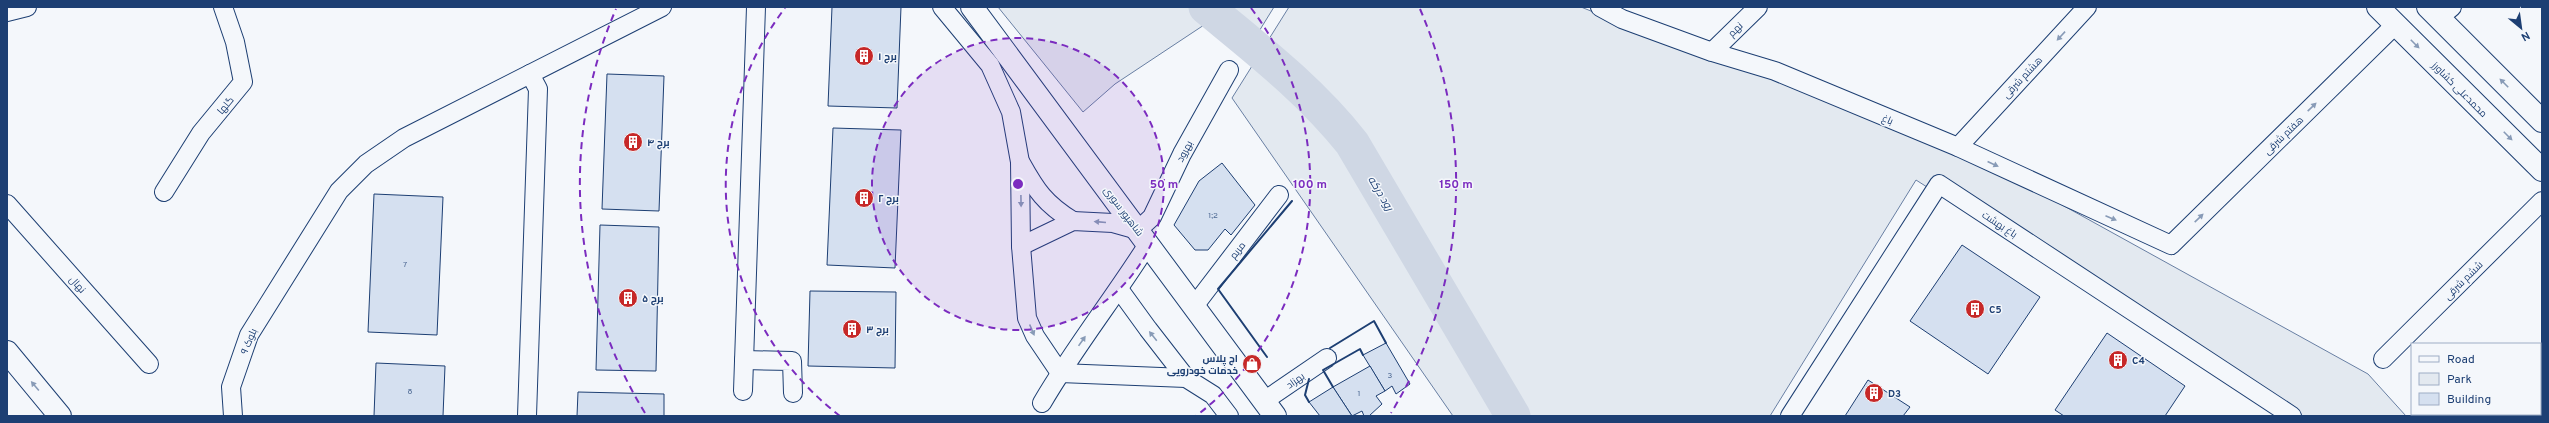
<svg xmlns="http://www.w3.org/2000/svg" width="2549" height="423" font-family="Overpass,Cairo,sans-serif">
  <style>
    .green { fill: #e3e9f0; stroke: #687fa3 }
    .lines { fill: none; stroke-linecap: round; stroke-linejoin: round }
    .river { stroke: #cfd7e4; stroke-width: 35 }
    .building { fill: #d5e0f0; stroke: #1d3f73 }
    .street-casing { stroke: #1d3f73; stroke-width: 20 }
    .secondary-casing { stroke: #1d3f73; stroke-width: 24 }
    .highway-casing { stroke: #1d3f73; stroke-width: 24 }
    .street { stroke: #f4f7fb; stroke-width: 18 }
    .secondary { stroke: #f4f7fb; stroke-width: 22 }
    .highway { stroke: #f4f7fb; stroke-width: 22 }
    .wall { stroke: #1d3f73; stroke-width: 2 }
    .oneway { fill: #889bb7 }
    .ring { fill: none; stroke: #7b2cbf; stroke-width: 2; stroke-dasharray: 7 5 }
    .labels { text-anchor: middle; stroke-width: 3; stroke-linejoin: round; paint-order: stroke }
    .number-label { font-size: 8px; fill: #4b6792 }
    .street-label { font-size: 10px; fill: #1d3f73; stroke: #f4f7fb }
    .poi-label { font-size: 10px; font-weight: bold; fill: #1d3f73; stroke: #f4f7fb; text-anchor: start }
    .water-label { font-size: 11px; font-style: italic; fill: #1d3f73; stroke: #f4f7fb }
    .centre { fill: #7b2cbf; stroke: #f4f7fb; stroke-width: 2 }
    .ring-label { font-size: 12px; text-anchor: middle; font-weight: bold; fill: #7b2cbf; stroke: #f4f7fb; stroke-width: 3; stroke-linejoin: round; paint-order: stroke }
  </style>
  <rect width="100%" height="100%" fill="#f4f7fb"/>
  <g class="green">
    <polygon points="998,7 1274,7 1245,54 1204,25 1115,84 1083,112"/>
    <polygon points="1289,7 1581,7 1623,24 1756,71 1976,160 2055,201 2368,374 2406,416 2287,416 1916,180 1770,416 1453,416 1232,98"/>
  </g>
  <g class="lines">
    <path class="river" d="M1206,7C1258,50 1310,90 1352,143L1513,416"/>
  </g>
  <g class="building">
    <polygon points="832,7 901,7 897,108 828,106"/>
    <polygon points="607,74 664,76 659,211 602,209"/>
    <polygon points="833,128 901,130 895,268 827,265"/>
    <polygon points="1222,163 1255,205 1231,235 1225,229 1208,250 1195,250 1174,225 1199,181"/>
    <polygon points="374,194 443,197 437,335 368,332"/>
    <polygon points="600,225 659,227 656,371 596,370"/>
    <polygon points="1962,245 2040,297 1988,374 1910,321"/>
    <polygon points="810,291 896,292 895,368 808,366"/>
    <polygon points="2107,333 2185,386 2165,416 2064,416 2055,410"/>
    <polygon points="1386,343 1410,384 1396,394 1392,386 1385,391 1363,355"/>
    <polygon points="376,363 445,366 443,416 374,416"/>
    <polygon points="1370,366 1385,391 1376,396 1382,404 1369,416 1364,416 1362,411 1352,416 1333,387"/>
    <polygon points="1868,380 1910,407 1903,416 1845,416"/>
    <polygon points="1333,387 1352,416 1320,416 1309,402"/>
    <polygon points="578,392 664,394 664,416 577,416"/>
  </g>
  <g class="lines">
    <defs>
      <g id="street">
        <polyline points="942,7 990,65 1011,112 1020,162 1021,246 1027,318 1035,336 1060,373"/>
        <polyline points="1600,7 1622,19 1712,52 1775,71 1958,147 2171,245 2395,25"/>
        <polyline points="7,12 27,7"/>
        <polyline points="2439,18 2452,7"/>
        <polyline points="1712,52 1758,7"/>
        <polyline points="1958,147 2087,7"/>
        <path d="M1021,163C1036,190 1045,204 1073,221"/>
        <polyline points="164,192 201,133 243,82 235,42 223,7"/>
        <polyline points="7,204 149,364"/>
        <polyline points="1021,246 1073,221 1113,223 1138,230 1152,217 1182,154 1229,70"/>
        <polyline points="1119,289 1148,329 1186,378"/>
        <polyline points="1195,305 1279,195"/>
        <polyline points="2383,359 2542,201"/>
        <polyline points="744,360 792,361 793,393"/>
        <polyline points="1060,373 1186,378 1213,395 1229,416"/>
        <polyline points="743,391 756,7"/>
        <polyline points="1264,401 1327,358"/>
        <path d="M1042,403C1074,348 1114,298 1148,244"/>
        <polyline points="233,416 231,387 249,335 339,191 366,164 404,138 662,7"/>
        <polyline points="527,416 538,89 530,74"/>
        <polyline points="1790,416 1939,184 2292,416"/>
      </g>
      <g id="secondary">
        <polyline points="972,7 1275,416"/>
        <polyline points="2378,7 2542,170"/>
        <polyline points="2428,7 2542,121"/>
      </g>
      <polyline id="highway" points="7,352 60,416"/>
    </defs>
    <use href="#street" class="street-casing"/>
    <use href="#secondary" class="secondary-casing"/>
    <use href="#highway" class="highway-casing"/>
    <use href="#street" class="street"/>
    <use href="#secondary" class="secondary"/>
    <use href="#highway" class="highway"/>
    <g class="wall">
      <polyline points="1330,348 1374,321 1386,343"/>
      <polyline points="1267,357 1218,289 1292,201"/>
      <polyline points="1333,387 1323,370 1360,349 1363,355"/>
      <polyline points="1309,402 1305,395 1309,379"/>
    </g>
  </g>
  <defs><path id="oneway-solid" d="M-6-.8H1V-3.2L6.5 0L1 3.2V.8H-6Z"/></defs>
  <g class="oneway">
    <use href="#oneway-solid" transform="translate(2061 36) rotate(133)"/>
    <use href="#oneway-solid" transform="translate(2415 44) rotate(45)"/>
    <use href="#oneway-solid" transform="translate(2504 83) rotate(-135)"/>
    <use href="#oneway-solid" transform="translate(2312 107) rotate(-44)"/>
    <use href="#oneway-solid" transform="translate(2508 136) rotate(45)"/>
    <use href="#oneway-solid" transform="translate(1993 164) rotate(25)"/>
    <use href="#oneway-solid" transform="translate(1021 201) rotate(89)"/>
    <use href="#oneway-solid" transform="translate(2111 218) rotate(23)"/>
    <use href="#oneway-solid" transform="translate(2199 218) rotate(-44)"/>
    <use href="#oneway-solid" transform="translate(1100 222) rotate(-175)"/>
    <use href="#oneway-solid" transform="translate(1032 330) rotate(67)"/>
    <use href="#oneway-solid" transform="translate(1153 336) rotate(-129)"/>
    <use href="#oneway-solid" transform="translate(1082 341) rotate(-55)"/>
    <use href="#oneway-solid" transform="translate(35 386) rotate(-130)"/>
  </g>
  <circle cx="1018" cy="184" r="146" fill="#7b2cbf" fill-opacity=".12"/>
  <g class="ring">
    <circle cx="1018" cy="184" r="146"/>
    <path d="M840 416A292 292 0 0 1 785 8M1251 8A292 292 0 0 1 1196 416"/>
    <path d="M645 413A438 438 0 0 1 616 9M1420 9A438 438 0 0 1 1391 413"/>
  </g>
  <defs>
    <symbol id="building-disc" viewBox="-11 -11 22 22"><circle r="9.5" fill="#c62828" stroke="#f4f7fb"/><path d="M-4-6H4V6H1V3H-1V6H-4ZM-2.5-4.3h1.7v1.8h-1.7ZM.8-4.3h1.7v1.8H.8ZM-2.5-1h1.7V.8h-1.7ZM.8-1h1.7V.8H.8Z" fill="#fff"/></symbol>
    <symbol id="shop-disc" viewBox="-11 -11 22 22"><circle r="9.5" fill="#c62828" stroke="#f4f7fb"/><path d="M-5-2.5h2.3a2.7 3.5 0 0 1 5.4 0H5L5.5 6h-11ZM-1.5-2.5h3a1.5 2.3 0 0 0-3 0Z" fill="#fff"/></symbol>
  </defs>
  <g fill-rule="evenodd">
    <use href="#building-disc" x="853" y="45" width="22" height="22"/>
    <use href="#building-disc" x="622" y="131" width="22" height="22"/>
    <use href="#building-disc" x="853" y="187" width="22" height="22"/>
    <use href="#building-disc" x="617" y="287" width="22" height="22"/>
    <use href="#building-disc" x="1964" y="298" width="22" height="22"/>
    <use href="#building-disc" x="841" y="318" width="22" height="22"/>
    <use href="#building-disc" x="2107" y="349" width="22" height="22"/>
    <use href="#shop-disc" x="1241" y="353" width="22" height="22"/>
    <use href="#building-disc" x="1863" y="382" width="22" height="22"/>
  </g>
  <g class="labels">
    <g class="number-label">
      <text x="1213" y="218">1;2</text>
      <text x="405" y="267">7</text>
      <text x="1390" y="378">3</text>
      <text x="410" y="394">8</text>
      <text x="1359" y="396">1</text>
    </g>
    <g class="street-label">
      <text transform="translate(1735 29) rotate(-44)" y="4">نهم</text>
      <text transform="translate(2022 77) rotate(-47)" y="4">هشتم شرقی</text>
      <text transform="translate(2460 89) rotate(45)" y="4">محمدعلی کشاورز</text>
      <text transform="translate(225 105) rotate(-50)" y="4">گلها</text>
      <text transform="translate(1888 119) rotate(23)" y="4">باغ</text>
      <text transform="translate(2283 135) rotate(-44)" y="4">هفتم شرقی</text>
      <text transform="translate(1184 151) rotate(-62)" y="4">بهرود</text>
      <text transform="translate(1124 211) rotate(53)" y="4">شاهپور سوری</text>
      <text transform="translate(2000 224) rotate(33)" y="4">باغ بهشت</text>
      <text transform="translate(1237 250) rotate(-52)" y="4">مریم</text>
      <text transform="translate(2463 280) rotate(-45)" y="4">ششم شرقی</text>
      <text transform="translate(78 284) rotate(48)" y="4">نهال</text>
      <text transform="translate(248 341) rotate(-67)" y="4">بلوک ۹</text>
      <text transform="translate(1295 380) rotate(-35)" y="4">بهزاد</text>
    </g>
    <g class="poi-label">
      <text x="878" y="60">برج ۱</text>
      <text x="647" y="146">برج ۴</text>
      <text x="878" y="202">برج ۲</text>
      <text x="642" y="302">برج ۵</text>
      <text x="1989" y="313">C5</text>
      <text x="866" y="333">برج ۳</text>
      <text x="1238" y="362" text-anchor="end">اچ پلاس<tspan x="1238" dy="12">خدمات خودرویی</tspan></text>
      <text x="2132" y="364">C4</text>
      <text x="1888" y="397">D3</text>
    </g>
    <g class="water-label">
      <text transform="translate(1381 193) rotate(59)" y="4">رود درکه</text>
    </g>
  </g>
  <circle cx="1018" cy="184" r="6" class="centre"/>
  <g class="ring-label">
    <text x="1164" y="188">50 m</text>
    <text x="1310" y="188">100 m</text>
    <text x="1456" y="188">150 m</text>
  </g>
  <rect width="2549" height="423" fill="none" stroke="#1d3f73" stroke-width="16"/>
  <rect x="2411" y="343" width="130" height="72" fill="#f4f7fb" stroke="#9eadc5"/>
  <rect x="2419" y="356" width="20" height="6" fill="#f4f7fb" stroke="#9eadc5"/>
  <text x="2447" y="363" font-size="12" fill="#1d3f73">Road</text>
  <rect x="2419" y="373" width="20" height="12" fill="#e3e9f0" stroke="#9eadc5"/>
  <text x="2447" y="383" font-size="12" fill="#1d3f73">Park</text>
  <rect x="2419" y="393" width="20" height="12" fill="#d5e0f0" stroke="#9eadc5"/>
  <text x="2447" y="403" font-size="12" fill="#1d3f73">Building</text>
  <g transform="translate(2521 28) rotate(151)" stroke="#f4f7fb" stroke-width="3" paint-order="stroke">
  <path d="M0-3L7 15L0 10L-7 15Z" fill="#1d3f73"/>
  <text y="-6" font-size="11" font-weight="bold" text-anchor="middle" fill="#1d3f73">N</text>
  </g>
</svg>
